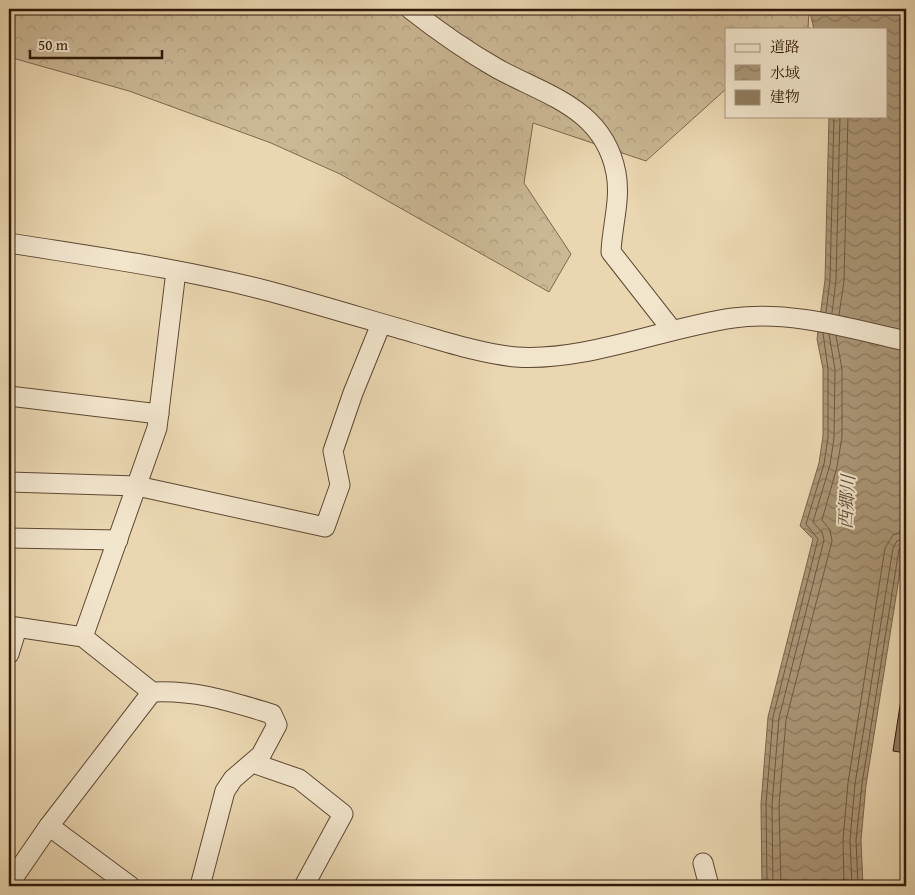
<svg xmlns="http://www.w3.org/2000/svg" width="915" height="895" font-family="'Gentium Book Plus','Noto Serif JP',serif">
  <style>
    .forest { fill: url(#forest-crowns); stroke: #7c684e }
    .water { fill: url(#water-waves); stroke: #79644a }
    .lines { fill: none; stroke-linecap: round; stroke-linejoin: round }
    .shore { stroke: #6c573f; stroke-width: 1 }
    .building { fill: #907b5f; stroke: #2f1807 }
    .minor-casing { stroke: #5e4832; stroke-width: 21 }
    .path { stroke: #2f1807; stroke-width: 3; stroke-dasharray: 4 2.5; stroke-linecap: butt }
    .minor { stroke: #f1e5cc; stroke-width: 19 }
    .labels { text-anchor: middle; stroke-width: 4.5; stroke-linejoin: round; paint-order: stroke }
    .water-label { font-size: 18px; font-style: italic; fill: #604a34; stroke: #f1e5cc }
  </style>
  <defs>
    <pattern id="forest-crowns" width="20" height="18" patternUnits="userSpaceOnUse" patternTransform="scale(1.25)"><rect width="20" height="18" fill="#cab794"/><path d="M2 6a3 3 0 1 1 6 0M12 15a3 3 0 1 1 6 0" fill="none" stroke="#ae9d7e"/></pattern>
    <pattern id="water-waves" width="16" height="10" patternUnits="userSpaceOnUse" patternTransform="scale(1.25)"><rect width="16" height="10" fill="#aa9677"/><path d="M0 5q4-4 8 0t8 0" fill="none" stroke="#8b7960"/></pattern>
  </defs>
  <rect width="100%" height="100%" fill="#ead7b1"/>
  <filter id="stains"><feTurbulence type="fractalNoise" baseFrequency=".004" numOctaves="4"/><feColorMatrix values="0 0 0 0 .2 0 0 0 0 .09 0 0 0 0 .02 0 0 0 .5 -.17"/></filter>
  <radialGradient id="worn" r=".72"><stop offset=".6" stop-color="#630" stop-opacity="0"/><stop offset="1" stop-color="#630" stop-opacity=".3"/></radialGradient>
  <polygon class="forest" points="9,9 809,9 808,29 726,29 726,89 646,161 533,123 524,183 571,254 549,292 340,174 271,143 129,91 9,57"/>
  <polygon class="water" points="809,9 906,9 906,534 866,785 861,840 863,886 762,886 761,804 768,717 813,539 800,526 819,463 823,436 823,369 817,339 825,280 829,116 886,116 886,29 814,29"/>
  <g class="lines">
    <g class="shore">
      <polyline points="826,312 830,280 834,116"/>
      <polyline points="832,313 836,280 840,116"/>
      <polyline points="839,315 844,281 848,116"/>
      <polyline points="767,886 766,804 773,717 818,539 806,524 824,464 828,437 828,369 823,333"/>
      <polyline points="773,886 772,805 779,718 824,540 822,532 813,522 830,465 834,438 835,369 829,334"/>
      <polyline points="781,886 779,805 786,720 832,541 830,530 822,520 837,467 842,437 842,369 836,336"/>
      <polyline points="844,886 843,840 848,783 885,548 893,535 906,531"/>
      <polyline points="852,886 850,840 855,784 893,548 897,541 906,538"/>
      <polyline points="858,886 856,840 862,784 899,549 902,545 906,545"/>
    </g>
  </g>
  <polygon class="building" points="904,680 906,680 906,753 893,751"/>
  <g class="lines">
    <defs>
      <g id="minor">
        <path d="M410,9C438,31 468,52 498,69C548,96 604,109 616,173C621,199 612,226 611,252L672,330"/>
        <path d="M9,243C96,257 186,269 272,292C320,305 369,320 418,334C449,343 484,354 516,357C585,362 663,328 733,318C791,310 851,329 906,341"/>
        <polyline points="9,396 159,414"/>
        <polyline points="9,482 137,486 325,527 340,485 333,451 353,393 381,324"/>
        <polyline points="9,538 118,540"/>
        <path d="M9,626L83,637L152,692C197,690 229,701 272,714L277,725L261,755L233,779L225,791L200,886"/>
        <polyline points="83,637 157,428 176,271"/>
        <polyline points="9,654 17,628"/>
        <polyline points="253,763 299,779 343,814 304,886"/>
        <polyline points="49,826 130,886"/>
        <polyline points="703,863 709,886"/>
        <polyline points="9,884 49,826 152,692"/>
      </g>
    </defs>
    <use href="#minor" class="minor-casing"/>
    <polyline class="path" points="905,767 906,753"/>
    <use href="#minor" class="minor"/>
  </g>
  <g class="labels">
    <g class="water-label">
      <text transform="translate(847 502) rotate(-87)" y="6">西郷川</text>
    </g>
  </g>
  <rect width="915" height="895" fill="none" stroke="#ead7b1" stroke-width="30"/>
  <rect x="10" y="10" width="895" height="875" fill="none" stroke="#2f1807" stroke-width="2.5"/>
  <rect x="15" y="15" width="885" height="865" fill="none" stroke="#2f1807"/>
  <rect x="725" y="28" width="162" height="90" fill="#f1e5cc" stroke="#a3937d"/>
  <rect x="735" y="44" width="25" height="8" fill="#f1e5cc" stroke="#a3937d"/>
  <text x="770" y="52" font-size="15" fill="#2f1807">道路</text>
  <rect x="735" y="65" width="25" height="15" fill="url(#water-waves)" stroke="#a3937d"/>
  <text x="770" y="78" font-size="15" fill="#2f1807">水域</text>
  <rect x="735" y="90" width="25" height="15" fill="#907b5f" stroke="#a3937d"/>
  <text x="770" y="102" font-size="15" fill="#2f1807">建物</text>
  <path d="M30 50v8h132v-8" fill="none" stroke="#2f1807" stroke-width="2.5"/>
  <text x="38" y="50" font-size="15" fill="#2f1807" stroke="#f1e5cc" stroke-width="4" paint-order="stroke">50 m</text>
  <rect width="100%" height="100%" filter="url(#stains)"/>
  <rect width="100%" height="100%" fill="url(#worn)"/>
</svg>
